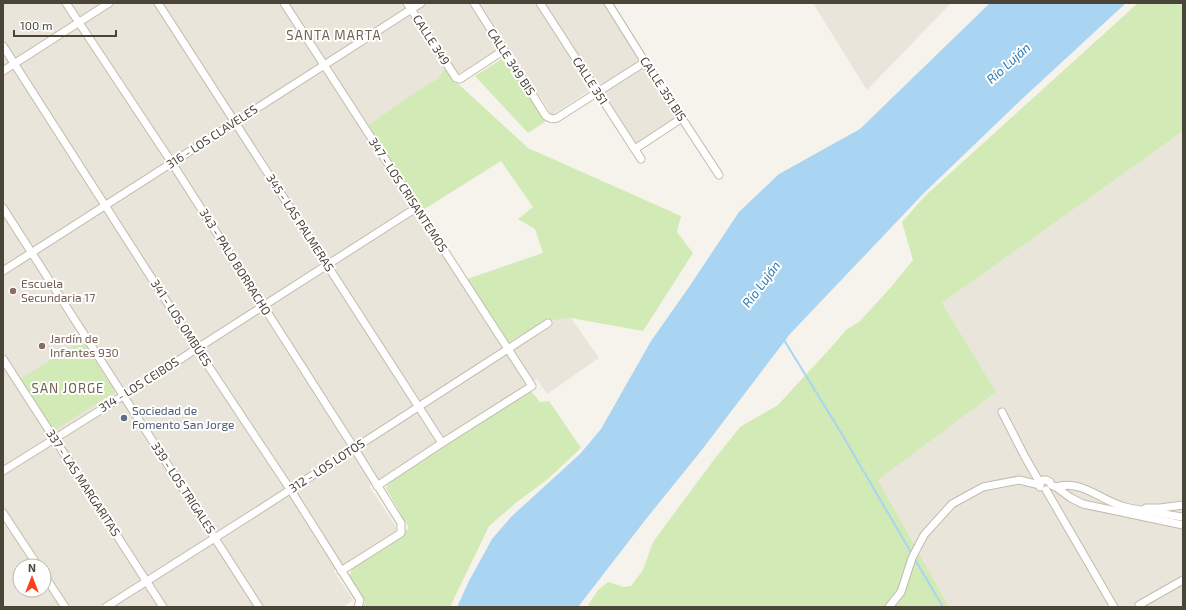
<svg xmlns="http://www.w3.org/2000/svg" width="1186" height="610" font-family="'Exo 2',sans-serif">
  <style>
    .residential { fill: #eae5da; fill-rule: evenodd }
    .green { fill: #d2eab5 }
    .water { fill: #a9d4f2 }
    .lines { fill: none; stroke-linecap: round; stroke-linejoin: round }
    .stream { stroke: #a9d4f2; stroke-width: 2 }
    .minor-casing { stroke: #c2bbae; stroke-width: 9 }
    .minor { stroke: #fff; stroke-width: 7 }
    .education-dot { fill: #8d6e63; stroke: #fff; stroke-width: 1.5 }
    .service-dot { fill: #5c6f8a; stroke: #fff; stroke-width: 1.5 }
    .labels { text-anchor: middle; stroke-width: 4; stroke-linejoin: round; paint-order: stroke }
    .street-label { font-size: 12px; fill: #4b4439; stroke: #fff }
    .education-label { font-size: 12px; fill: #785e54; stroke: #fff; text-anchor: start }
    .service-label { font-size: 12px; fill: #4e5e75; stroke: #fff; text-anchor: start }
    .neighbourhood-label { font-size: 13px; letter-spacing: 1px; fill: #6e6250; stroke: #fff }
    .water-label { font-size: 13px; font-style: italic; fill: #2e7ab2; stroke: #fff }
  </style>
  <rect width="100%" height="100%" fill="#f6f3ec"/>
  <g class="residential">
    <path d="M3,3H603L675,115L673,121L636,144L598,85L552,115L506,45L452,78L445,68L438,78L408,97L370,126L467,279L508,342L546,321L571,318L599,358L547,394L537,379L369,486L397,528L395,533L334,571L353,600L343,607H3ZM20,566H44V590H20Z"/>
    <polygon points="813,3 951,3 867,90"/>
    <polygon points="1183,131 1183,607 949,607 878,480 996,392 942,303"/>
  </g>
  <g class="green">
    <polygon points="1138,3 1183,3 1183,131 942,303 996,392 878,480 949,607 587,607 598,590 608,582 618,585 623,587 631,586 643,570 653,542 713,461 740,427 778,405 835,343 846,330 859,322 892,286 913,260 902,222 925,196"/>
    <polygon points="505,57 546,121 528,133 475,76"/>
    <polygon points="445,68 452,78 528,148 681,216 677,232 693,253 643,331 571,318 546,321 508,342 467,279 543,253 535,229 518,219 533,207 501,161 423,210 369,125 408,97 438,78"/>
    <polygon points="82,340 115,392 53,431 20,379"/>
    <polygon points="531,391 540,402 549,401 581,448 549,478 517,502 489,526 450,607 363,607 365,602 349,576 352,569 409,528 386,488 389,482"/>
  </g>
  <polygon class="water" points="990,3 1126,3 1023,98 924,193 790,334 701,451 646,519 578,607 457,607 469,581 492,539 512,516 580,454 601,429 651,341 687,290 739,212 779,174 860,129"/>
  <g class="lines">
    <g class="stream">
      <polyline points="784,340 840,431 912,554"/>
      <polyline points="914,558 943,607"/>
    </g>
    <defs>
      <g id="minor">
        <polyline points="66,3 172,163 354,448 401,523 401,533 341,571"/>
        <polyline points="158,3 442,443"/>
        <polyline points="284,3 532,386 442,443 377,486"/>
        <polyline points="407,3 456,78 460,79 504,50"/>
        <path d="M474,3L546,116C550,118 552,120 557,118L645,62"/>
        <polyline points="540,3 641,159"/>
        <polyline points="608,3 645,62 719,175"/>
        <polyline points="3,46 197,349 290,489 360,600 358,607"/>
        <polyline points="3,71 109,3"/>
        <polyline points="635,149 682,118"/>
        <polyline points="3,208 259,607"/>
        <polyline points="3,271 421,3"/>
        <polyline points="3,359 163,607"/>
        <polyline points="1002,412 1025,457 1040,483 1040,487"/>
        <polyline points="3,471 123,396 327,265 416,208"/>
        <polyline points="1040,483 1043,480 1046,480 1050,482 1051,485 1056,487 1071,498 1083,504 1183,525"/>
        <path d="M1056,487C1082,479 1101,501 1125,507C1133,509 1141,510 1149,511C1161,513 1172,516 1183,517"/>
        <polyline points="1046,490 1114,607"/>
        <polyline points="1146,508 1160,508 1183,505"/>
        <polyline points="3,513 38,566"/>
        <polyline points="44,575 65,607"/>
        <polyline points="1139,605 1183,580"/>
        <polyline points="106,607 251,515 548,323"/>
        <polyline points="889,607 901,592 912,558 924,535 952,504 983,487 1019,480 1040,485"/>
      </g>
    </defs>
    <use href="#minor" class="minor-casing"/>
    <use href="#minor" class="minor"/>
  </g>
  <g class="education-dot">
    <circle cx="13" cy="291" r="4"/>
    <circle cx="42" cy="346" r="4"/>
  </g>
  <circle class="service-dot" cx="124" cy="418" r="4"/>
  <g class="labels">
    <g class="street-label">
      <text transform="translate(431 40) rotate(57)" y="4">CALLE 349</text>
      <text transform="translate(511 62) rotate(57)" y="4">CALLE 349 BIS</text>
      <text transform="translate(590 81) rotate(57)" y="4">CALLE 351</text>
      <text transform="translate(663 89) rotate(57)" y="4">CALLE 351 BIS</text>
      <text transform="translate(212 137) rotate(-33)" y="4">316 - LOS CLAVELES</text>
      <text transform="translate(408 195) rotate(57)" y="4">347 - LOS CRISANTEMOS</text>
      <text transform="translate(300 223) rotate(57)" y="4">345 - LAS PALMERAS</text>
      <text transform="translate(235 262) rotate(58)" y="4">343 - PALO BORRACHO</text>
      <text transform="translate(181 323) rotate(57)" y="4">341 - LOS OMBÚES</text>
      <text transform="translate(139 385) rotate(-32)" y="4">314 - LOS CEIBOS</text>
      <text transform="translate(327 466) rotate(-33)" y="4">312 - LOS LOTOS</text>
      <text transform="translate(83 483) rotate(57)" y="4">337 - LAS MARGARITAS</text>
      <text transform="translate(183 488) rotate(57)" y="4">339 - LOS TRIGALES</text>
    </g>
    <g class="education-label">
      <text x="21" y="288">Escuela<tspan x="21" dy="14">Secundaria 17</tspan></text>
      <text x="50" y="343">Jardín de<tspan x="50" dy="14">Infantes 930</tspan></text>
    </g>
    <g class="service-label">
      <text x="132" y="415">Sociedad de<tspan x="132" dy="14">Fomento San Jorge</tspan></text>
    </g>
    <g class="neighbourhood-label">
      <text x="334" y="40">SANTA MARTA</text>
      <text x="68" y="393">SAN JORGE</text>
    </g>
    <g class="water-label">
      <text transform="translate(1008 63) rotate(-42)" y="5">Río Luján</text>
      <text transform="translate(761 284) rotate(-53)" y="5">Río Luján</text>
    </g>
  </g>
  <rect width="1186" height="610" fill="none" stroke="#4b4439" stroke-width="8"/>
  <g transform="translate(32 578)"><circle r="19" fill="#ffffff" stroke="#b7b4b0"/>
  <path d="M0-3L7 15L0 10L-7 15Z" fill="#fc3f1d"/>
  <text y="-6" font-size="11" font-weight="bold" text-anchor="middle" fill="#4b4439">N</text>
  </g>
  <path d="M14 30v6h102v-6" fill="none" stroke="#4b4439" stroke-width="2"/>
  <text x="20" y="30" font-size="12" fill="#4b4439" stroke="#ffffff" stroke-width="3" paint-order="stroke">100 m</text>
</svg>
